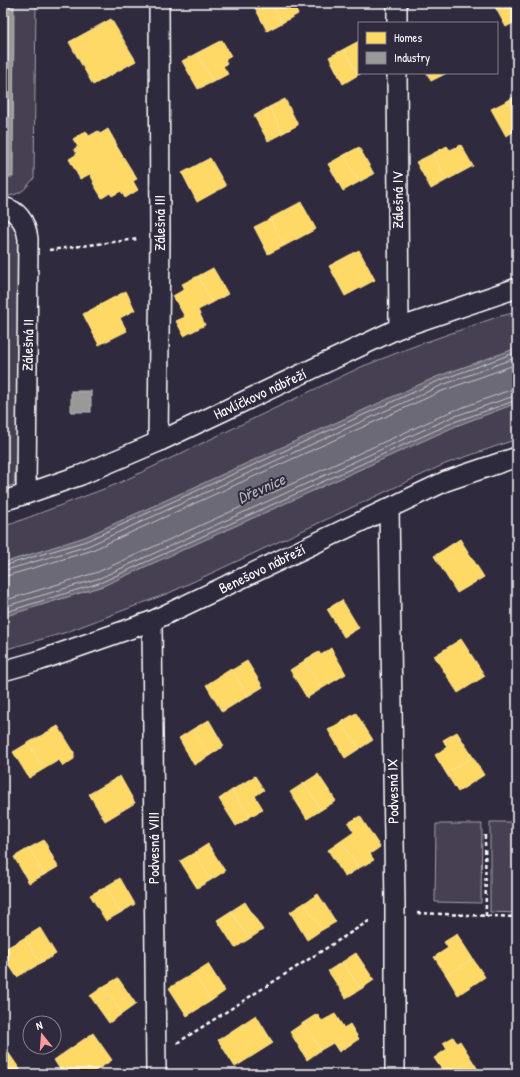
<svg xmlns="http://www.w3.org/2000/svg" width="520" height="1077" font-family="'Patrick Hand',sans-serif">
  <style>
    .green { fill: #464152; stroke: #a2a0a8 }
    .water { fill: #6d6a77; stroke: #a7a6ad }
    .homes { fill: #ffd966; stroke: #ffe494 }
    .industry { fill: #999; stroke: #b8b8b8 }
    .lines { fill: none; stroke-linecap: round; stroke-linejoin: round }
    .shore { stroke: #c5c3c9; stroke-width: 1 }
    .street-casing { stroke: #fff; stroke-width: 22 }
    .path { stroke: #fff; stroke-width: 2.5; stroke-dasharray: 4 3; stroke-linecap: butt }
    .street { stroke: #2f2a3d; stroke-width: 19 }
    .labels { text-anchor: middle; stroke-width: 4; stroke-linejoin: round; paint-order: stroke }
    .street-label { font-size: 15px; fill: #fff; stroke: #2f2a3d }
    .water-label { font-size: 16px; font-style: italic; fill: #b6b4bb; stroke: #2f2a3d }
  </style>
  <rect width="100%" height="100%" fill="#2f2a3d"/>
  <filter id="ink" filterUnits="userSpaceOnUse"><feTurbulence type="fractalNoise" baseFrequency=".025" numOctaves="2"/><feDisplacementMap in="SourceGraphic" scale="8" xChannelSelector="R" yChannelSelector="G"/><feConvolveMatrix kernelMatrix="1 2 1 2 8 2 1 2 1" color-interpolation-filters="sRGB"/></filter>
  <g filter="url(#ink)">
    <g class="green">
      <path d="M3,3H36L34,178C23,192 21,194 3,197Z"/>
      <polygon points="3,218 10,218 18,229 17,446 14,485 3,488"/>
      <polygon points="517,312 517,439 445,464 169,593 64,633 3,650 3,527 117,484 361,367 412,347 497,317"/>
      <polygon points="490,822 517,822 517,913 490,912"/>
      <polygon points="436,824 482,824 481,903 435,902"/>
    </g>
    <polygon class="water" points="517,348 517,403 456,426 103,586 3,617 3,563 85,537 436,377"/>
    <g class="homes">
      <polygon points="255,3 272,3 282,23 267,31 253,4"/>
      <polygon points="272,3 292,3 298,14 282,23"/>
      <polygon points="493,3 513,3 517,11 517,21 506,27"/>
      <polygon points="111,19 136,61 93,85 69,42"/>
      <polygon points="222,40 231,56 225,60 227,64 223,66 228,74 213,82 197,53"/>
      <polygon points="359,41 359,73 362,73 358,75 344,49"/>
      <polygon points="344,49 358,75 343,84 329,57"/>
      <polygon points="197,53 213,82 198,89 182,61"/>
      <polygon points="427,73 447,73 431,81"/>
      <polygon points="517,95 517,119 507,101"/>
      <polygon points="285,99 298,125 283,133 269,107"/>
      <polygon points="507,101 517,119 517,130 506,136 491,109"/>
      <polygon points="269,107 283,133 268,141 254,116"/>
      <polygon points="108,129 117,145 116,145 137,179 133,181 138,190 125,198 121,191 112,196 110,193 102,198 93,183 94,182 90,174 80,179 69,159 77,154 74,149 78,147 73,139 86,131 89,136 98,131 100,134"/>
      <polygon points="461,145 473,166 447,180 432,154 447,146 450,150"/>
      <polygon points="359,147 374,174 359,182 344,155"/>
      <polygon points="432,154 447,180 431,189 416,162"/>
      <polygon points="344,155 359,182 343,191 328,164"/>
      <polygon points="210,158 226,186 197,202 182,173"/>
      <polygon points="301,202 316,229 284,246 269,219"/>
      <polygon points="270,219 284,246 268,254 254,227"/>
      <polygon points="359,250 375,280 345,296 329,266"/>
      <polygon points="213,268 228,294 212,303 198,276"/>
      <polygon points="198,276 212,303 198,310 205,325 184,336 176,321 185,317 173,296 185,289 182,284"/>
      <polygon points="126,291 135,310 120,318 127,331 99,345 83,314"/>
      <polygon points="460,539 484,577 457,593 434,556"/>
      <polygon points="342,600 359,628 344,637 327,609"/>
      <polygon points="461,639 485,676 458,693 434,656"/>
      <polygon points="331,648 346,674 321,689 304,660 319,652 321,655"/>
      <polygon points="247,661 263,687 248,696 232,670"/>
      <polygon points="304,661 321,689 307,698 290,670"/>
      <polygon points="231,669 248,696 222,712 206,685"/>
      <polygon points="356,713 373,740 359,749 341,722"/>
      <polygon points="209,720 224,746 209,756 193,729"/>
      <polygon points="341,722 359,749 345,758 328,730"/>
      <polygon points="58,726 74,752 74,759 63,766 59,760 44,769 28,743"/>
      <polygon points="193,729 209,756 194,765 179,738"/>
      <polygon points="457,732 473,757 446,773 435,755 447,747 443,740"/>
      <polygon points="28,743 44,769 29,778 13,752"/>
      <polygon points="473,757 484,775 458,792 446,773"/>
      <polygon points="318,774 336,801 321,810 304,783"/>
      <polygon points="120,776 135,803 105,821 89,794"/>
      <polygon points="255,776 264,790 255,796 263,809 250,817 232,790"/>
      <polygon points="304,783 321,810 307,819 290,792"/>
      <polygon points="232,790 250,817 236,826 219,799"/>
      <polygon points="360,816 380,847 370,854 374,860 359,868 341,841 354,832 348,823"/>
      <polygon points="44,840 58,867 44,875 29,848"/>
      <polygon points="341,841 359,868 345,877 328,850"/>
      <polygon points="208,844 225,871 211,880 194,853"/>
      <polygon points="29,848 44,875 29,883 14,857"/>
      <polygon points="194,853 211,880 197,888 180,861"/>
      <polygon points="120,878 135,904 120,913 105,887"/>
      <polygon points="105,887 120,913 106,921 90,895"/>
      <polygon points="318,894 336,922 322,930 304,903"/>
      <polygon points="245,902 263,930 249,939 231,911"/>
      <polygon points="304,903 322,930 307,940 290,912"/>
      <polygon points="231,911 249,939 235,948 217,920"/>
      <polygon points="40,928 56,954 41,963 24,938"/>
      <polygon points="457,934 473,959 446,975 434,957 448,948 444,942"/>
      <polygon points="24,938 41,963 17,977 3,956 3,950"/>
      <polygon points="356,953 374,980 361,989 342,962"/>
      <polygon points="473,959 485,977 458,995 446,975"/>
      <polygon points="342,962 361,989 346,998 328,971"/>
      <polygon points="208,964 225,991 211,1001 194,973"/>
      <polygon points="194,973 211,1001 187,1016 169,988"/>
      <polygon points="118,978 136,1004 122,1014 104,986"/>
      <polygon points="104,986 122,1014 109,1023 90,996"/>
      <polygon points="317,1014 322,1021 335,1014 344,1028 350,1024 359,1039 339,1052 333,1043 321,1050 303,1023"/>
      <polygon points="256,1015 273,1043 235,1067 218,1040"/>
      <polygon points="303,1023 321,1050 307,1060 290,1032"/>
      <polygon points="93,1033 112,1060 91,1074 63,1074 54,1060"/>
      <polygon points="453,1037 457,1043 460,1041 472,1060 450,1074 445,1074 434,1058 447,1049 443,1043"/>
      <polygon points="8,1052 23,1074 3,1074 3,1055"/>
      <polygon points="472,1060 481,1074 450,1074"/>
    </g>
    <g class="industry">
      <polygon points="3,3 14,3 13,177 3,177"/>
      <rect x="71" y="391" width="20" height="21"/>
    </g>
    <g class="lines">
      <g class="shore">
        <polyline points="3,566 86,541 438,381 517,352"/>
        <polyline points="3,571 88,546 440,386 517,357"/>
        <polyline points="3,577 90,551 442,391 517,364"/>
        <polyline points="3,601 98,572 450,412 510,390 517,389"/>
        <polyline points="3,607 100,578 452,417 517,395"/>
        <polyline points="3,613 102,582 454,422 517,400"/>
      </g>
      <defs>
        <g id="street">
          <polyline points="397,3 397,23"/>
          <polyline points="397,73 399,328"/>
          <path d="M3,207C19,211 26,223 28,239L26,494"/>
          <polyline points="158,442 160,236 159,3"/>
          <polyline points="3,501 26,494 81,475 158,442 399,328 517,288"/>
          <polyline points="389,508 395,905 395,1074"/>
          <polyline points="152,621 156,1074"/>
          <polyline points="3,671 38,661 152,621 446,481 517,457"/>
        </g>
      </defs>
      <use href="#street" class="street-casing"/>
      <g class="path">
        <polyline points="49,250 138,239"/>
        <polyline points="485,835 486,916"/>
        <polyline points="417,913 517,917"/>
        <polyline points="177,1043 372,919"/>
        <polyline points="128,1074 134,1070"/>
      </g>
      <use href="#street" class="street"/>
    </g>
  </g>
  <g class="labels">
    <g class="street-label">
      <text transform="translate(398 200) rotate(-90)" y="5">Zálešná IV</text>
      <text transform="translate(160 223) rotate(-90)" y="5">Zálešná III</text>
      <text transform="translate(28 345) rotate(-89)" y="5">Zálešná II</text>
      <text transform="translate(260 394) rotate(-25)" y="5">Havlíčkovo nábřeží</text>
      <text transform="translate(262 569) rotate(-26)" y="5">Benešovo nábřeží</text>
      <text transform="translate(393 791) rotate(-91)" y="5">Podvesná IX</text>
      <text transform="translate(154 848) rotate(-90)" y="5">Podvesná VIII</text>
    </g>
    <g class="water-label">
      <text transform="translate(261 488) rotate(-24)" y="6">Dřevnice</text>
    </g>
  </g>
  <rect width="520" height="1077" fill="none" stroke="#2f2a3d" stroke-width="16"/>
  <rect x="8" y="8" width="504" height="1061" fill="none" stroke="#fff" stroke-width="1.5" filter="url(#ink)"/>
  <rect x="358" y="22" width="140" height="52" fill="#2f2a3d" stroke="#827f8b"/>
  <rect x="366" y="32" width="20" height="12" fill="#ffd966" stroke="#827f8b"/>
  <text x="394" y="42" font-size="12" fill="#ffffff">Homes</text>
  <rect x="366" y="52" width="20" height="12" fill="#999999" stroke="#827f8b"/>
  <text x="394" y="62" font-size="12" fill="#ffffff">Industry</text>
  <g transform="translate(42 1035) rotate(343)"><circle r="19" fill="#2f2a3d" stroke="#827f8b"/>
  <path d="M0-3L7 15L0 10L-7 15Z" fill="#ff9aa2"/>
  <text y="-6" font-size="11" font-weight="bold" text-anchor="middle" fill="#ffffff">N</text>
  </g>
</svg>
